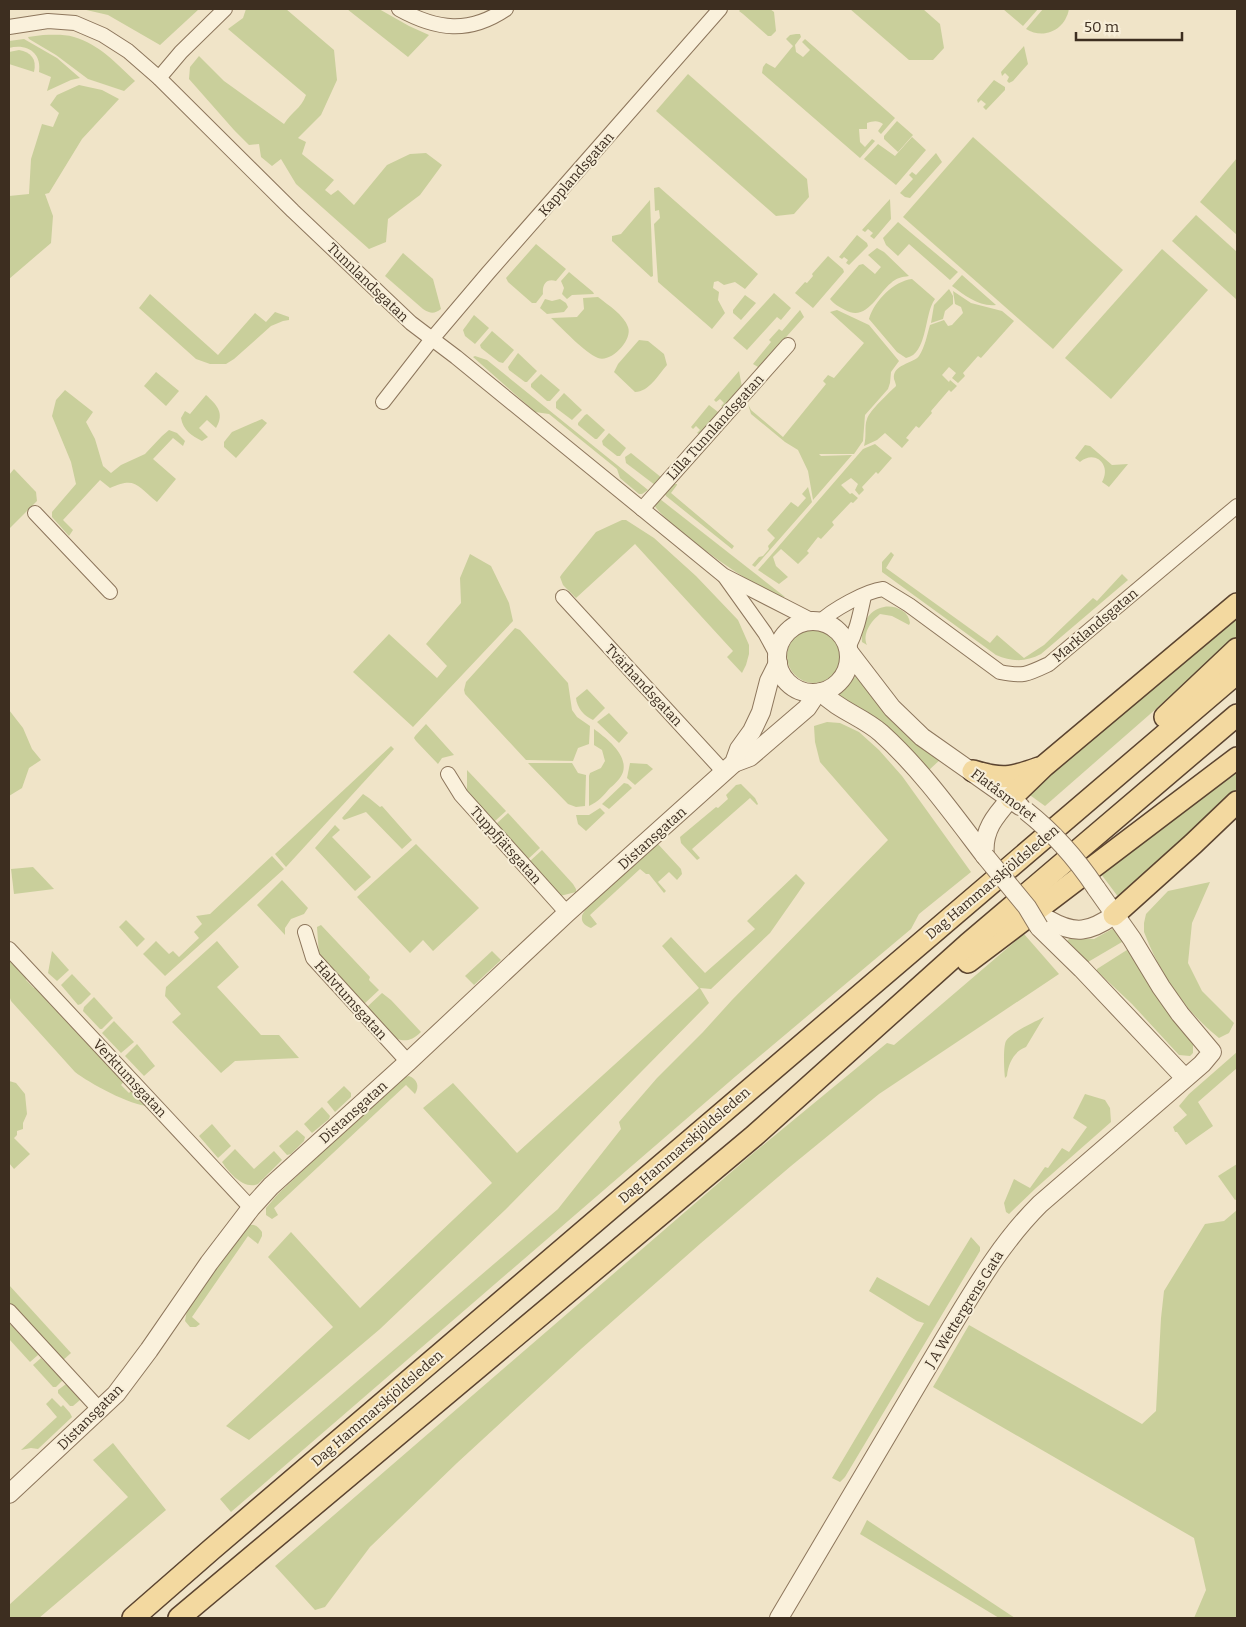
<svg xmlns="http://www.w3.org/2000/svg" width="1246" height="1627" font-family="Bitter,serif">
  <style>
    .green { fill: #c9cf9b }
    .lines { fill: none; stroke-linecap: round; stroke-linejoin: round }
    .minor-casing { stroke: #8d765c; stroke-width: 16 }
    .tertiary-casing { stroke: #8d765c; stroke-width: 20 }
    .primary-casing { stroke: #5b4430; stroke-width: 24 }
    .minor { stroke: #faf1dc; stroke-width: 14 }
    .tertiary { stroke: #faf1dc; stroke-width: 18 }
    .primary { stroke: #f3d9a0; stroke-width: 21 }
    .tertiary-bridge-casing { stroke: #8d765c; stroke-width: 20; stroke-linecap: butt }
    .tertiary-bridge { stroke: #faf1dc; stroke-width: 18 }
    .labels { text-anchor: middle; stroke-width: 4; stroke-linejoin: round; paint-order: stroke }
    .street-label { font-size: 14px; fill: #3d2e20; stroke: #f7eed8 }
  </style>
  <rect width="100%" height="100%" fill="#f0e4c8"/>
  <g class="green">
    <polygon points="82,9 199,9 160,45 108,15"/>
    <path d="M246,9H286L334,50L337,80L321,115L298,138L306,142L302,154L334,180L325,190L331,195L338,190L354,205L387,165L410,154L426,153L442,165L420,195L388,219L386,242L369,249L296,184L281,159L272,166L261,157L259,144L249,145L234,130L189,79L190,67L199,56L224,81L284,124C291,112 301,109 306,95L228,29L243,18Z"/>
    <polygon points="347,9 379,9 409,26 429,35 408,57"/>
    <polygon points="741,9 770,9 774,12 776,31 771,36 768,36 743,14 739,11"/>
    <polygon points="850,9 923,9 940,24 944,48 933,60 909,60"/>
    <polygon points="1003,9 1038,9 1023,26"/>
    <path d="M1043,9H1069C1065,30 1044,40 1026,29Z"/>
    <path d="M796,34H800L801,37L795,45L796,52L803,57L810,50L802,42L805,39L895,118L881,134L878,131L883,124C878,120 873,121 867,123V129H859L860,142L865,147L872,139L875,141L860,158L762,73L763,67L766,63L775,68L793,46L786,39L790,35Z"/>
    <path d="M43,35C53,35 64,34 74,37C99,44 117,64 135,81L124,91L88,79L56,55L29,39L28,37Z"/>
    <path d="M24,39L57,58L80,78L71,80L47,91L51,77L39,72C42,53 27,43 9,48V41Z"/>
    <polygon points="1024,46 1028,64 1013,81 1009,83 1007,81 1009,77 1005,73 1002,76 1001,72"/>
    <path d="M19,50C31,52 37,59 34,72L9,64V52Z"/>
    <polygon points="688,74 807,179 809,197 794,214 776,216 656,111"/>
    <polygon points="994,80 1005,87 1005,90 986,110 983,107 986,104 981,100 978,103 977,100"/>
    <polygon points="79,85 102,90 119,99 82,139 49,193 45,194 53,216 51,243 9,279 9,196 29,194 31,159 42,124 53,127 59,113 50,105 57,95"/>
    <polygon points="897,121 913,135 898,152 884,139 884,136"/>
    <polygon points="912,137 926,150 896,185 864,159 878,144 895,156"/>
    <polygon points="973,137 1123,270 1053,349 903,217"/>
    <polygon points="936,153 942,162 910,198 905,197 900,193 913,179 909,175 912,172 916,175"/>
    <polygon points="1237,158 1237,235 1200,202"/>
    <polygon points="659,187 758,274 745,289 735,282 724,285 718,281 714,282 713,288 719,292 718,300 725,313 712,329 658,282 654,224 660,218 659,210 655,211 654,188"/>
    <polygon points="890,199 891,219 874,239 870,236 873,233 868,229 865,232 862,230"/>
    <polygon points="650,200 653,276 651,277 612,241 612,236 621,234"/>
    <polygon points="1196,215 1237,252 1237,300 1172,241"/>
    <polygon points="898,222 958,272 950,280 909,244 898,256 886,245 883,238"/>
    <polygon points="857,235 867,243 868,246 849,265 846,263 848,260 844,257 842,259 839,257"/>
    <path d="M536,244L566,269L556,281C546,278 542,285 543,294L536,303H532L508,282L506,278Z"/>
    <path d="M877,248L884,252L909,276C902,277 896,278 891,283C877,294 867,322 845,310C839,307 833,303 830,299L859,265L863,264L875,274L881,267L868,255Z"/>
    <polygon points="1162,249 1208,290 1111,399 1065,358"/>
    <path d="M403,253L433,279L441,309C434,314 431,314 423,309L385,276Z"/>
    <polygon points="828,256 843,269 844,272 813,308 795,293 805,282 807,283 813,276 812,274"/>
    <polygon points="569,272 593,292 594,294 572,295 567,299 562,294 564,288 561,281"/>
    <path d="M962,275L996,305C979,307 966,296 952,286Z"/>
    <path d="M912,279L935,299C924,313 928,354 906,358L897,352L869,319C874,301 894,281 912,279Z"/>
    <polygon points="949,289 953,296 953,304 945,311 943,319 931,323 934,305"/>
    <path d="M953,291L971,303L1002,311L1014,321L981,358L978,356L963,373L965,376L958,383L952,378L956,373L949,367L942,375L949,382L950,380L957,386L951,392L949,390L931,411L932,413L919,428L916,426L906,438L909,440L902,448L885,433L877,440L864,446C867,435 864,427 867,419C870,410 889,393 896,386C896,384 895,382 894,379C892,364 913,364 919,356C925,347 927,335 930,325L944,320L948,326L952,325L963,313L961,307L955,304Z"/>
    <polygon points="774,293 791,308 781,320 777,317 747,350 733,338"/>
    <polygon points="150,294 218,355 255,313 266,322 275,312 289,317 289,320 283,321 271,326 234,359 226,364 210,364 196,359 139,308"/>
    <polygon points="745,295 756,303 741,320 733,313 733,310"/>
    <path d="M598,297C608,305 624,315 628,327C633,340 611,363 598,358C585,353 562,328 551,318L577,317L584,309L583,298Z"/>
    <polygon points="545,299 552,301 560,299 566,303 568,307 564,312 547,314 540,308"/>
    <polygon points="800,310 804,317 762,364 758,367 753,364 771,342 769,340 779,329 782,331"/>
    <polygon points="837,310 869,325 899,361 891,372 890,383 888,389 865,415 863,441 854,454 819,454 821,456 852,455 813,500 808,471 798,450 785,442 751,414 748,404 751,410 783,437 826,384 823,381 828,375 834,378 864,343 830,312"/>
    <polygon points="474,315 489,328 475,344 465,336 463,330"/>
    <polygon points="492,331 514,350 503,363 499,362 481,348 480,345"/>
    <path d="M639,340L648,341L664,354L667,365C658,375 649,392 635,392L614,372L618,364Z"/>
    <polygon points="518,353 537,371 527,382 525,382 509,370 508,367"/>
    <polygon points="475,356 487,360 648,490 642,494 639,494 620,478 617,469 549,414 535,412 473,357"/>
    <polygon points="739,371 742,387 723,407 721,406 724,403 720,399 716,402 714,400"/>
    <polygon points="156,372 179,391 166,406 144,386"/>
    <polygon points="541,374 560,390 550,401 547,401 531,387 531,384"/>
    <path d="M65,390L93,412L86,422L95,439L103,466L111,473L121,465L145,454L162,436L169,430L177,433L185,441L183,446L173,438L153,459L176,479L157,502C137,486 136,476 110,488L100,480L63,520L73,530L69,536L52,517V512L76,484L71,462L52,416L56,400Z"/>
    <polygon points="564,393 582,410 572,420 556,408 556,402"/>
    <path d="M206,395C217,405 225,413 216,428L207,420L199,428L208,437L202,441C192,436 183,430 181,418L185,411L190,414Z"/>
    <polygon points="709,405 718,412 718,415 699,434 697,433 700,430 696,426 693,429 691,427"/>
    <polygon points="587,414 605,430 597,439 595,439 578,425 578,423 585,415"/>
    <polygon points="262,419 267,423 236,458 224,447 224,442 232,432"/>
    <polygon points="609,433 626,448 620,456 617,456 603,445 602,441"/>
    <polygon points="875,444 892,458 878,474 876,472 862,487 864,490 859,495 855,490 858,484 851,478 841,485 850,494 852,493 858,498 853,503 851,502 832,522 834,525 821,539 818,537 807,551 809,553 798,564 781,549 773,557 776,566 788,577 779,584 758,570 863,449"/>
    <path d="M1085,445L1090,446L1112,465L1128,464L1109,487L1102,482C1112,465 1095,449 1080,462L1075,458Z"/>
    <polygon points="631,453 662,478 655,485 626,463 625,457"/>
    <polygon points="14,469 36,492 37,501 9,529 9,475"/>
    <polygon points="671,484 677,484 677,485 671,493 734,546 732,549 666,496 665,494"/>
    <polygon points="808,487 812,502 755,567 752,565 759,557 763,556 769,549 768,546 775,538 767,530 791,502 798,507 806,498 802,494"/>
    <path d="M660,499L785,597C763,596 666,525 654,505Z"/>
    <polygon points="622,520 626,520 654,538 696,576 738,620 749,645 749,654 746,665 742,673 727,657 733,651 635,544 576,598 563,585 560,577 562,574 596,532"/>
    <path d="M891,552L894,555L886,568L990,643L997,635L1024,658L1044,645L1093,598L1097,601L1122,574L1128,580L1041,654C1026,662 1012,662 996,655L882,572V562Z"/>
    <polygon points="470,554 491,566 509,603 513,621 413,727 353,672 389,634 437,678 447,666 426,644 461,603 460,578"/>
    <path d="M884,607C895,605 909,611 910,623L909,625L892,616L880,614C871,621 862,634 867,645L862,642C861,626 867,610 884,607Z"/>
    <polygon points="1237,616 1237,638 1045,806 1027,793"/>
    <polygon points="515,628 520,630 568,683 572,710 577,717 590,726 589,744 578,748 573,761 526,760 465,694 464,690 466,682"/>
    <circle cx="814" cy="656" r="27"/>
    <polygon points="857,675 942,758 929,770 894,734 837,695"/>
    <path d="M587,689L605,708L593,720C584,716 577,708 576,698Z"/>
    <polygon points="9,710 23,728 32,749 41,760 29,768 22,788 9,796"/>
    <polygon points="609,713 628,733 619,743 597,722"/>
    <polygon points="827,722 840,723 859,732 879,750 902,776 971,872 919,914 911,929 736,1076 231,1512 220,1499 558,1209 621,1129 619,1122 657,1078 703,1032 732,1000 888,840 820,762 815,742 814,726"/>
    <polygon points="426,724 454,755 442,758 438,764 416,741 414,738 415,736"/>
    <path d="M594,729C606,738 628,754 623,772C621,778 615,784 610,788C604,795 598,802 589,806V776L590,773L601,768L605,761L602,750L594,745Z"/>
    <polygon points="391,746 394,749 286,867 275,854"/>
    <polygon points="528,763 572,763 578,773 586,775 585,806 576,807 568,804"/>
    <polygon points="630,763 647,764 653,769 635,785 627,778"/>
    <polygon points="467,770 506,811 495,821 491,822 467,793"/>
    <polygon points="1237,770 1237,789 1119,898 1101,874"/>
    <polygon points="624,783 628,784 632,788 609,809 602,804"/>
    <polygon points="741,784 755,798 758,804 757,805 750,798 692,849 700,858 697,860 681,843 680,837 716,807 718,808 728,799 726,795 736,785"/>
    <polygon points="363,794 369,798 380,807 382,806 412,840 402,849 366,812 344,820 342,818"/>
    <polygon points="600,808 605,813 586,831 578,824 576,815 589,815"/>
    <polygon points="508,813 540,848 527,860 495,825"/>
    <polygon points="335,825 340,830 332,837 371,877 355,891 315,848"/>
    <path d="M657,843L681,869L682,874L677,880L669,872L658,882L666,891L664,893L649,874H646L640,869L590,915L597,924L591,928C586,926 581,923 582,917C584,903 644,854 657,843Z"/>
    <polygon points="416,844 479,908 433,951 423,940 410,953 357,897"/>
    <polygon points="542,850 573,884 576,889 576,892 560,896 529,862"/>
    <polygon points="272,856 284,869 165,976 143,954 156,941 169,954 173,951 179,957 199,938 194,932 202,924 196,916 210,914"/>
    <polygon points="33,867 54,889 14,894 11,869"/>
    <polygon points="796,874 805,883 770,933 711,989 700,988 709,1003 505,1210 380,1329 249,1440 226,1426 333,1327 268,1257 291,1232 360,1308 492,1183 423,1108 453,1083 517,1153 699,988 662,946 671,937 705,973 755,929 747,921"/>
    <polygon points="282,880 308,908 304,914 291,919 285,928 285,935 257,905"/>
    <path d="M1210,882L1192,923L1188,963L1202,991L1234,1023L1229,1033L1219,1038C1185,1011 1160,974 1144,932V923L1146,914L1168,891Z"/>
    <polygon points="126,920 145,939 137,947 119,927"/>
    <polygon points="321,925 370,977 369,980 379,990 364,1004 319,955 317,927"/>
    <polygon points="1114,928 1117,929 1123,940 1122,942 1088,962 1067,941 1070,938 1094,939"/>
    <polygon points="1024,934 1059,974 879,1094 791,1166 701,1243 581,1349 457,1463 370,1547 325,1607 315,1610 275,1566 751,1155 887,1043 894,1045"/>
    <polygon points="217,941 239,967 217,987 261,1035 279,1035 299,1058 235,1061 221,1073 172,1022 181,1014 165,996 166,987"/>
    <polygon points="1130,948 1193,1043 1193,1053 1190,1056 1179,1055 1132,1004 1097,971 1097,969"/>
    <polygon points="52,951 69,970 57,981 48,973"/>
    <polygon points="492,951 501,960 474,985 465,976"/>
    <path d="M9,959L12,960L30,975L26,980L34,988H39L126,1079L121,1085L129,1093L134,1088L150,1106C133,1107 89,1083 75,1072L11,1001L9,995Z"/>
    <polygon points="72,974 91,994 81,1004 78,1005 61,985"/>
    <path d="M382,993L391,1000L421,1032C398,1055 382,1025 366,1008Z"/>
    <polygon points="94,997 113,1018 102,1029 100,1029 83,1011 84,1007"/>
    <path d="M1044,1017L1026,1047C1014,1051 1008,1064 1007,1076L1005,1078C1004,1070 1003,1047 1006,1041C1011,1032 1035,1022 1044,1017Z"/>
    <polygon points="114,1021 134,1042 121,1053 102,1033"/>
    <polygon points="137,1044 155,1066 144,1076 125,1056"/>
    <polygon points="1237,1052 1237,1068 1198,1102 1213,1126 1186,1145 1177,1132 1175,1132 1173,1127 1187,1115 1179,1106 1189,1094"/>
    <path d="M409,1076C417,1079 420,1086 415,1094L406,1085L274,1208L278,1215L272,1219L266,1215V1208L278,1194L401,1078Z"/>
    <polygon points="9,1081 16,1083 25,1094 27,1114 23,1123 23,1129 17,1131 17,1135 14,1138 30,1154 14,1169 9,1163"/>
    <polygon points="344,1086 351,1093 351,1097 335,1112 327,1102"/>
    <polygon points="1085,1094 1105,1100 1110,1108 1111,1122 1036,1188 1009,1214 1006,1212 1004,1203 1014,1179 1030,1188 1045,1167 1048,1168 1062,1148 1069,1152 1087,1127 1073,1118"/>
    <polygon points="322,1107 330,1116 329,1119 312,1133 304,1124"/>
    <polygon points="212,1124 231,1146 218,1158 199,1136"/>
    <polygon points="297,1130 305,1137 304,1141 291,1154 287,1155 279,1146"/>
    <path d="M235,1149L254,1169L274,1151L282,1160L258,1184C244,1190 229,1173 222,1162Z"/>
    <polygon points="1237,1164 1237,1199 1235,1200 1218,1176"/>
    <polygon points="1237,1210 1237,1618 1194,1618 1206,1590 1194,1538 933,1387 969,1325 1142,1424 1156,1411 1161,1318 1164,1291 1205,1224 1224,1221"/>
    <path d="M250,1225C256,1224 259,1228 262,1232V1236L258,1244L248,1236L192,1317L200,1324L196,1327H190L185,1321L187,1310L245,1229Z"/>
    <polygon points="971,1237 980,1247 980,1251 845,1477 840,1482 832,1478 924,1323 917,1321 869,1291 877,1277 929,1306"/>
    <polygon points="9,1285 71,1353 62,1361 9,1303"/>
    <polygon points="9,1323 37,1352 38,1355 30,1362 9,1339"/>
    <polygon points="41,1358 63,1380 56,1387 53,1387 33,1365"/>
    <polygon points="66,1384 79,1398 80,1400 73,1406 70,1406 58,1393 58,1390"/>
    <polygon points="52,1398 61,1407 63,1405 70,1413 72,1417 38,1449 31,1448 21,1450 57,1417 46,1404"/>
    <polygon points="113,1443 166,1510 39,1618 9,1618 9,1605 128,1497 93,1460"/>
    <polygon points="867,1520 1015,1618 999,1618 860,1534"/>
  </g>
  <g class="lines">
    <defs>
      <g id="minor">
        <path d="M399,9C437,30 469,34 506,9"/>
        <polyline points="9,27 48,21 75,23 103,35 128,51 159,78 293,211 411,323 456,357 723,575 813,621"/>
        <polyline points="159,78 181,52 225,9"/>
        <polyline points="383,402 432,339 488,273 720,9"/>
        <polyline points="642,509 788,345"/>
        <polyline points="35,513 110,592"/>
        <polyline points="725,577 765,633 777,655"/>
        <polyline points="563,597 724,772"/>
        <path d="M820,622C832,610 866,591 883,589L909,605L1000,672C1023,677 1028,674 1049,664L1237,506"/>
        <path d="M848,648C857,631 860,614 864,596"/>
        <polyline points="448,774 461,795 567,913"/>
        <polyline points="305,932 313,958 408,1062"/>
        <polyline points="9,949 251,1208"/>
        <polyline points="9,1311 100,1410"/>
      </g>
      <g id="tertiary">
        <circle cx="813" cy="657" r="36"/>
        <polyline points="849,652 892,708 922,737 1020,806"/>
        <path d="M821,692C838,710 863,717 881,733C921,769 953,814 985,856"/>
        <polyline points="734,763 750,757 807,708 817,693"/>
        <path d="M985,856C982,831 995,816 1011,798"/>
        <path d="M1049,920C1075,935 1090,932 1114,915"/>
        <polyline points="1039,927 1082,969 1185,1078"/>
        <polyline points="9,1494 116,1394 149,1350 209,1263 251,1208 271,1186 408,1062 567,913 734,763 739,749 752,731 761,712 769,681 778,663"/>
        <path d="M779,1618L949,1331C977,1285 1002,1242 1040,1204L1202,1064L1212,1052L1180,1014L1161,987L1132,939L1096,888"/>
      </g>
      <g id="primary">
        <polyline points="1165,717 1237,649"/>
        <path d="M973,771C1002,780 1011,778 1039,768"/>
        <polyline points="1011,798 1044,766 1237,604"/>
        <polyline points="1114,915 1193,844 1237,802"/>
        <polyline points="968,962 1237,758"/>
        <polyline points="133,1618 212,1549 1237,673"/>
        <polyline points="179,1618 754,1136 968,944 1237,715"/>
      </g>
    </defs>
    <use href="#minor" class="minor-casing"/>
    <use href="#tertiary" class="tertiary-casing"/>
    <use href="#primary" class="primary-casing"/>
    <use href="#minor" class="minor"/>
    <use href="#tertiary" class="tertiary"/>
    <use href="#primary" class="primary"/>
    <defs>
      <g id="tertiary-bridge">
        <path d="M1026,811C1054,833 1076,858 1096,888"/>
        <polyline points="985,856 1027,907 1039,927"/>
      </g>
    </defs>
    <use href="#tertiary-bridge" class="tertiary-bridge-casing"/>
    <use href="#tertiary-bridge" class="tertiary-bridge"/>
  </g>
  <g class="labels">
    <g class="street-label">
      <text transform="translate(576 174) rotate(-49)" y="5">Kapplandsgatan</text>
      <text transform="translate(368 282) rotate(44)" y="5">Tunnlandsgatan</text>
      <text transform="translate(715 427) rotate(-48)" y="5">Lilla Tunnlandsgatan</text>
      <text transform="translate(1095 625) rotate(-40)" y="5">Marklandsgatan</text>
      <text transform="translate(644 685) rotate(47)" y="5">Tvärhandsgatan</text>
      <text transform="translate(1004 795) rotate(37)" y="5">Flatåsmotet</text>
      <text transform="translate(652 838) rotate(-42)" y="5">Distansgatan</text>
      <text transform="translate(506 845) rotate(48)" y="5">Tuppfjätsgatan</text>
      <text transform="translate(992 882) rotate(-40)" y="5">Dag Hammarskjöldsleden</text>
      <text transform="translate(351 1000) rotate(48)" y="5">Halvtumsgatan</text>
      <text transform="translate(130 1078) rotate(47)" y="5">Verktumsgatan</text>
      <text transform="translate(353 1112) rotate(-42)" y="5">Distansgatan</text>
      <text transform="translate(684 1145) rotate(-41)" y="5">Dag Hammarskjöldsleden</text>
      <text transform="translate(964 1309) rotate(-58)" y="5">J A Wettergrens Gata</text>
      <text transform="translate(377 1408) rotate(-41)" y="5">Dag Hammarskjöldsleden</text>
      <text transform="translate(90 1417) rotate(-45)" y="5">Distansgatan</text>
    </g>
  </g>
  <rect width="1246" height="1627" fill="none" stroke="#3d2e20" stroke-width="20"/>
  <path d="M1076 32v8h106v-8" fill="none" stroke="#3d2e20" stroke-width="2.5"/>
  <text x="1084" y="32" font-size="15" fill="#3d2e20" stroke="#f7eed8" stroke-width="4" paint-order="stroke">50 m</text>
</svg>
